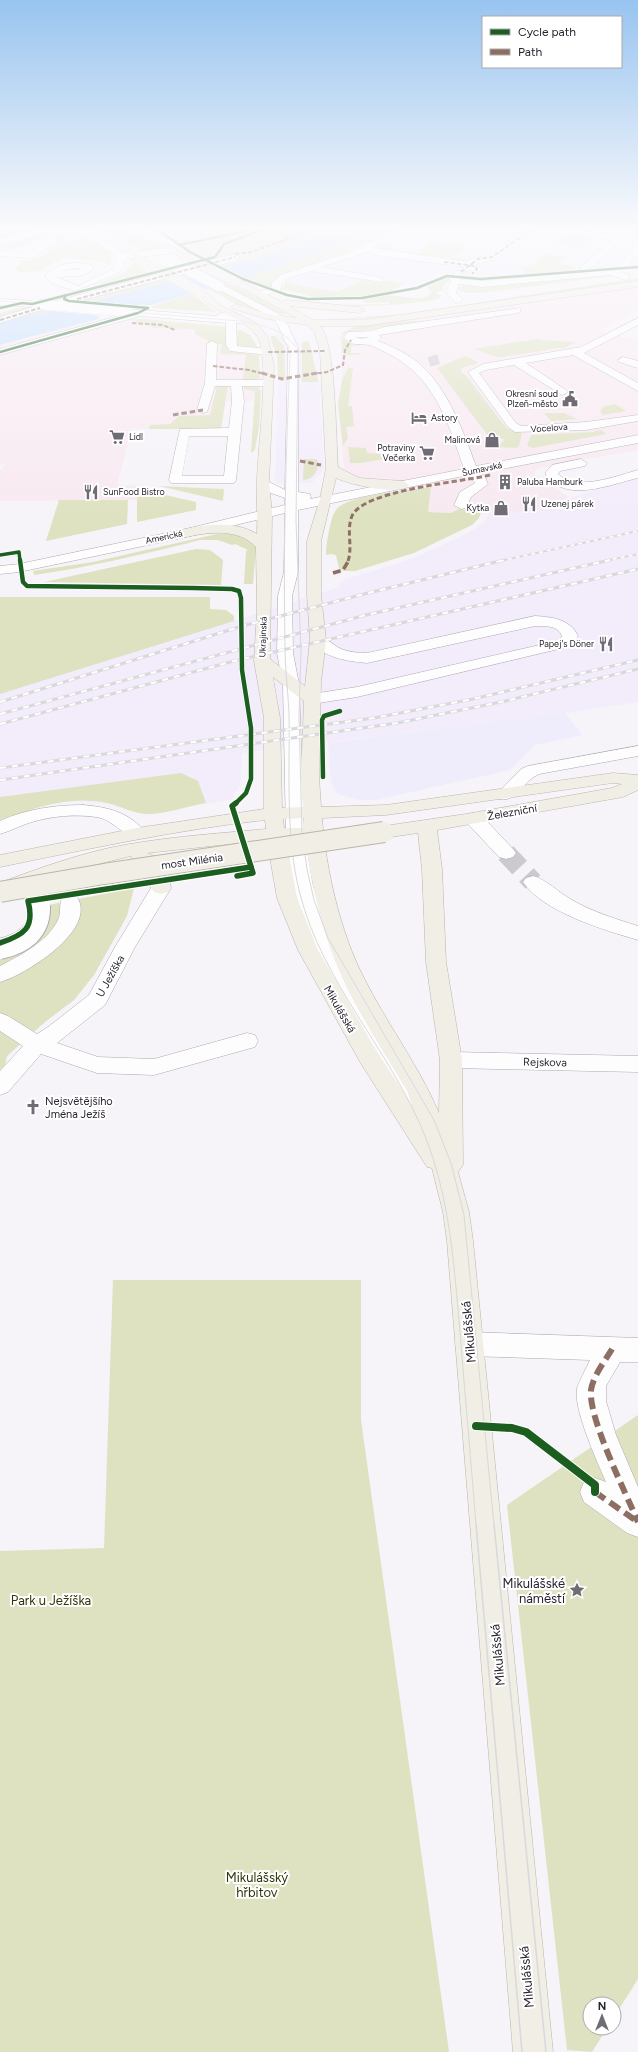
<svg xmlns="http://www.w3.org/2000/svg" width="638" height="2052" font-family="Figtree,sans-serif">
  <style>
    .commercial { fill: #f8e9f1 }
    .industrial { fill: #efecfb }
    .built { fill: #f3ecfb }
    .green { fill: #dee2c1 }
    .water { fill: #c0dbfc }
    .pier { fill: #f6f3f9 }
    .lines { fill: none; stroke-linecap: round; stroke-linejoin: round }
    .minor-tunnel-far1 { stroke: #cdc9d0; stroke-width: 10; stroke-dasharray: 10 4.5; stroke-linecap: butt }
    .minor-tunnel { stroke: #cdc9d0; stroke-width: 20; stroke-dasharray: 20 10; stroke-linecap: butt }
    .minor-casing { stroke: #aca8b0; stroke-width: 1 }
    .major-casing { stroke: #bbb5aa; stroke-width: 1 }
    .minor { fill: #fefdfe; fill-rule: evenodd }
    .major { fill: #f1eee6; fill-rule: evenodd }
    .tram-far1 { stroke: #d9d8da; stroke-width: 1 }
    .tram { stroke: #d9d8da; stroke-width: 1.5 }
    .rail-far1-casing { stroke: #d9d8da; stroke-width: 2 }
    .rail-casing { stroke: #d9d8da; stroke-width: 3 }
    .rail-far1 { stroke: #fff; stroke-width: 1.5; stroke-dasharray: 4; stroke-linecap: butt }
    .rail { stroke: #fff; stroke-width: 2; stroke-dasharray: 6; stroke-linecap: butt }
    .minor-bridge-far1-casing { stroke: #aca8b0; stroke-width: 10; stroke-linecap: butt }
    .minor-bridge-casing { stroke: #aca8b0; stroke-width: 22; stroke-linecap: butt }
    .major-bridge-far1-casing { stroke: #bbb5aa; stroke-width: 10; stroke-linecap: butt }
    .major-bridge-casing { stroke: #bbb5aa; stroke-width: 22; stroke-linecap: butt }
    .minor-bridge-far1 { stroke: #fefdfe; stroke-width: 10 }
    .minor-bridge { stroke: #fefdfe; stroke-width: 20 }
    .major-bridge-far1 { stroke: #f1eee6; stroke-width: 10 }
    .major-bridge { stroke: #f1eee6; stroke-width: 20 }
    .quiet-far3 { stroke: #8d6e63; stroke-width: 2; stroke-dasharray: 4.5 2; stroke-linecap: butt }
    .quiet-far2 { stroke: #8d6e63; stroke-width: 3; stroke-dasharray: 5.5 3; stroke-linecap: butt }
    .quiet-far1 { stroke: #8d6e63; stroke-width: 3.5; stroke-dasharray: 8 3.5; stroke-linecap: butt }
    .quiet { stroke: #8d6e63; stroke-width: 6; stroke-dasharray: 12 6; stroke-linecap: butt }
    .cycleway-far4-casing { stroke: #fff; stroke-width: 3.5 }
    .cycleway-far3-casing { stroke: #fff; stroke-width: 5 }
    .cycleway-far2-casing { stroke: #fff; stroke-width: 6 }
    .cycleway-far1-casing { stroke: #fff; stroke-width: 8 }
    .cycleway-casing { stroke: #fff; stroke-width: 10 }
    .cycleway-far4 { stroke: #1b5e20; stroke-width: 2.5 }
    .cycleway-far3 { stroke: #1b5e20; stroke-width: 3.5 }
    .cycleway-far2 { stroke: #1b5e20; stroke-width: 4.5 }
    .cycleway-far1 { stroke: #1b5e20; stroke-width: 5.5 }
    .cycleway { stroke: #1b5e20; stroke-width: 8 }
    .labels { text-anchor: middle; stroke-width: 4; stroke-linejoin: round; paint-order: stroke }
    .far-poi-label { font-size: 9px; fill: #28232e; stroke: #fff; text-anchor: end }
    .far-street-label { font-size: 9px; fill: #28232e; stroke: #fff }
    .street-label { font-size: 11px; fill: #28232e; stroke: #fff }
    .poi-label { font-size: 11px; fill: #28232e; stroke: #fff; text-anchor: start }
    .near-street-label { font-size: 13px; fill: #28232e; stroke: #fff }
    .near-poi-label { font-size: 13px; fill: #28232e; stroke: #fff; text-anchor: end }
    .near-park-label { font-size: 13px; fill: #30350a; stroke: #fff }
  </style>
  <rect width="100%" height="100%" fill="#f6f3f9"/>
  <g class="commercial">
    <polygon points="638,287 638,311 598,331 638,340 638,450 540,468 535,471 535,475 570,498 521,512 463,509 451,513 428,512 430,487 408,490 390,478 362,479 356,477 344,468 338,404 342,380 340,336 342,333 354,327 366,325"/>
    <polygon points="108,317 219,325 238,330 250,335 258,348 261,374 260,401 214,401 210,415 179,416 170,424 150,425 149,429 132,429 117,485 140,486 137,500 0,501 0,470 2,470 5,464 0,463 0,345"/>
  </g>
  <g class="industrial">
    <polygon points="393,230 638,230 638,265 616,265 612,267 594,268 577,266 573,270 483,278 452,272 448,274 440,273 415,285 404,283 389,292 359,297 330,298 308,293 296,294 292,292 292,290 270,285 278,274"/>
    <polygon points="565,713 582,735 535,745 510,770 375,800 361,800 340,795 334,790 331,781 328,743"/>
  </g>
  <g class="built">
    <polygon points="280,330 285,330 294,336 302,344 302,381 319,382 324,469 312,483 275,483 278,379 285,379 284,346 275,336 275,333"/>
    <polygon points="638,478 638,702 565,713 242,753 240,786 234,793 232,799 148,814 128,810 106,803 81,801 51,803 0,820 0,683 227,619 234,621 339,587 340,583 344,580 414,558 468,533 483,523 488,517 489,511 521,512"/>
  </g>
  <g class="green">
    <polygon points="0,230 39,230 0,239"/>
    <polygon points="105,230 126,230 161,248 142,251"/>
    <path d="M149,230H331C225,273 111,296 0,322V313L152,276L210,260Z"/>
    <polygon points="376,230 396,230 349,251 278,277 272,283 273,286 284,288 285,281 301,286 337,292 362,280 377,282 382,280 404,284 389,292 359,297 313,297 291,291 270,288 247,278 354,240"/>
    <polygon points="42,232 50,237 11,249 0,246 35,236 31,234"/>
    <polygon points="572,232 595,235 580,247 556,244"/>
    <polygon points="89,238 110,249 112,264 109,265 101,261 61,258 41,271 20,272 14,270 23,261 39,258 57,245 74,239"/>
    <polygon points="430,242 467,246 454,257 471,260 447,260 376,249 378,245 394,246 389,251 417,254"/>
    <polygon points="547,254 567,257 559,264 577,266 573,270 528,274 520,268 530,266"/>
    <polygon points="129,258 132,258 147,270 144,271 147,273 92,286 121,275 133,263"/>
    <polygon points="602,274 613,276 480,293 465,293 457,289 464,285 479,287 599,277"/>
    <path d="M450,277L452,278L442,287L443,291H438L437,295H442L441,297C433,302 421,302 411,303C372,307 333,308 294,300L346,305L389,304V302L364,303L363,300C371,298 380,296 388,295C400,295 423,303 432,293L427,287Z"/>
    <polygon points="638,278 638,281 379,318 323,320 404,314"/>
    <polygon points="230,283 288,314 281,315 223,285"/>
    <polygon points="215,287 258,310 236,304 208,289"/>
    <polygon points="192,294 216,312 152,308 152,306"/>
    <polygon points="130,319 145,319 226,327 228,345 239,352 259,355 260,378 253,380 224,381 243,380 246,355 220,354 222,344 214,344 195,334 195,329 155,328"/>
    <polygon points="403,321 422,321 345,333 342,336 345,340 362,345 351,346 351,353 360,353 360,355 346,355 342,351 342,333 354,327"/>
    <polygon points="240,330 250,335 258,348 235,346 238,331"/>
    <polygon points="271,336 275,336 284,346 285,379 278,379 277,356 270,338"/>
    <path d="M537,339C539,340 571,342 576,342L567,347L503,357H497L474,349Z"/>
    <path d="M308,341C312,346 315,372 319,382H302V344L303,342Z"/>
    <polygon points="465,356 471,358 478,363 461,368 462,374 464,373 504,425 508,429 522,433 519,446 517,448 498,447 505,439 489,437 437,368"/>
    <polygon points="348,368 353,368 348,406 352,406 354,426 346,427 348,438 343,446 338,404 342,380"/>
    <polygon points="228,385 221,429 149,429 150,425 170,424 179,416 210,415 217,386"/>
    <polygon points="242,386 258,387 261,391 259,427 255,450 251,453 255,391 244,389 244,387"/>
    <polygon points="615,404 626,411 603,415 600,412 603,407"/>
    <polygon points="544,413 564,413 577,419 551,421"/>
    <polygon points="601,430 606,434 533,448 527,446 531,435 595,432 594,431"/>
    <polygon points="348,447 366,448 367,453 402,456 361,463 350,463"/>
    <path d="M304,459H317C321,469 313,480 303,480Z"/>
    <polygon points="159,486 224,489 223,501"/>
    <path d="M431,487L428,512L451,513L459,509L482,510L479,518L472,525L414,553L355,571H344L339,568L336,555L331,554L326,555C326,546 330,518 336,510C346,495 411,490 431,487Z"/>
    <polygon points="139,489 196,502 196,510 137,522 137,500"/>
    <polygon points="59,500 128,500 127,524 46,541"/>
    <path d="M217,534C232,533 246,534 256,547L253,584H244L246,551L248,550L235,544L232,545L218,540H200C145,554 90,567 34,575L33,571L93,562Z"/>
    <polygon points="196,549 210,550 223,560 221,585 44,582"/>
    <polygon points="0,597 210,597 210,609 226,610 234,616 234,621 0,694"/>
    <path d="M181,773L198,781L206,803C188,806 166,814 148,814C134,814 121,806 107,803C69,795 35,808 0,820V797Z"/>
    <polygon points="134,888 127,916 94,975 74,1000 45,1022 7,1056 5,1065 0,1070 0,954 43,906"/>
    <polygon points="113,1280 361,1280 361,1420 449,2052 0,2052 0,1551 104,1548"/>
    <polygon points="638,1415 638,1979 614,2017 614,2004 590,2004 590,2028 607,2028 592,2052 567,2050 507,1505"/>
  </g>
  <path class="water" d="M331,230H376C333,250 288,265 242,279C162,304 81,323 0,345V322C111,296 225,273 331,230Z"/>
  <polygon class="pier" points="81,301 133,305 154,305 96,320 100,318 96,315 40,310"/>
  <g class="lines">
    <g class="minor-tunnel-far1">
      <polyline points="54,239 70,237"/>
      <polyline points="429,362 439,359"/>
    </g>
    <polyline class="minor-tunnel" points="506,853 533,882"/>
    <defs>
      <g id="minor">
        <path d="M74,230H84L119,249L123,254L174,247L178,250L174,253L125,259L123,267L119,273L75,291L51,283L46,278V275C57,262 77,261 92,265L93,267L91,272L79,276L56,277L78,286L113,269L117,257L113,253ZM74,268L84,269L63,271Z"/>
        <path d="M397,230H407L374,248L467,262C475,256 484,258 491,254C506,245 518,230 535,230L495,259L476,264L482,269L475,276H469L467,274L471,270L463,272L459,279L482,281L581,272V267L612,240L569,234L568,232L571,230L612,234L621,240L589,270L590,271L613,270L632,251L635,244L638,243V255L621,272L629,275V279L626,280L610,275L482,287L459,284L456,292L463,300L458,303L455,302L446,292L451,281L449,279L456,271H461L464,267L375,255L367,252L321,267L379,277L384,280L382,282L311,271L287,279L282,284L280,291L259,297L254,294L272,287V283L281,275L365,247L371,242Z"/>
        <polygon points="54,236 57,237 57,241 31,258 0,256 0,250 26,253"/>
        <polygon points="235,254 239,257 235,261 31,313 0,323 0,317 33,307 0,305 0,299 36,301 39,302 40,305"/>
        <path d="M219,283L279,314L288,325L298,348V492L310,494L311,497L310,499L464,469C448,421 433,373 383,351C379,349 374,346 369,345C359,343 351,347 344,337L348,332L372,331L384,327L520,308V312L517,313L379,335L381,338L378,341C393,347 409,354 421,365C449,391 463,431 476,466L638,435V443L481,473L485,477L488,484L471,497L466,508L461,509L454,505L460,492L475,483L468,475L298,510V572L292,596L293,653L299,684L304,833L313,886L328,933L351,976L435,1122L431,1128L423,1131L415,1128L329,976L308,933L293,886L286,833L283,684L277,653L278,596L284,572L285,513L186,537L19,572L0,574V566L19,564L186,529L285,505V498L268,492L257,483L263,479L285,490L288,348L278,325L273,318L216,288V284ZM355,337H370L361,339Z"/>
        <polygon points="128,309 216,316 221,313 234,314 236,317 248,319 249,321 244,324 236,323 237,346 268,349 273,352 268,355 230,351 226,345 226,323 140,316 0,355 0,349 125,314 123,312"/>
        <polygon points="638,318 638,325 584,353 638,383 638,391 573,355 526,363 566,390 568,392 562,395 514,365 486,370 479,373 516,423 521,426 586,422 638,415 638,421 586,430 515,432 508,427 468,372 483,364 581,347"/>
        <path d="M212,341L217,344L216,380H269L274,383L269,386H242L244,401L236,480L234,483H171L169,480L180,429L229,428L232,401L231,386H215L207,412L203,413L197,410L205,383L207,344ZM189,436H228L224,476H182Z"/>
        <polygon points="623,357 638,361 638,368 619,362 618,360"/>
        <path d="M581,459L587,463L585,466L560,471L558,474C576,492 616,476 638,470V478C611,484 566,504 546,475V472L552,465Z"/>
        <path d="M535,616C552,617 570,619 578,636L573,643L567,647L357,697L312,704L306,702L304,699L306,696L312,694L357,687L557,641L562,636C558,625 545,626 535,626L367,663C347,661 323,658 310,640L313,637C324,634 331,644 341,649C349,652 358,653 367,653Z"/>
        <path d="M638,746V756L539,774C523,781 517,803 499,799L496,795L521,769L528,766Z"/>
        <path d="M83,805C107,807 131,812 146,834L144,838C126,842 115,819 96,817C75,814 52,816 32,822C21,825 11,831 0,834V821C26,809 55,805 83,805Z"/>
        <polygon points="474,813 481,815 513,849 516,853 513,857 506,859 499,857 467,823 465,819 467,815"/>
        <path d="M533,876C546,879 559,893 572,900C593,912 616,919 638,926V940C604,930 543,912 523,882L526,878Z"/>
        <polygon points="161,882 168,884 171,888 135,947 105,1005 57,1043 98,1057 154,1059 247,1033 255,1035 258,1041 255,1047 154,1075 97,1073 41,1054 8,1092 0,1095 0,1071 23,1046 0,1031 0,1013 8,1016 37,1034 48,1027 89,995 115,947 151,888 154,884"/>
        <path d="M70,895L77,897C98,930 25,975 0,982V966C21,955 47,942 58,920C62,912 58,904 63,897Z"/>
        <polygon points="451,1052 638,1056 638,1072 451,1068 443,1066 440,1060 443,1054"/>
        <path d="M469,1332L638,1338V1362H620L606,1386V1401L616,1435L638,1487V1537L627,1533L584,1502L580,1492L584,1482L595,1478L606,1482C597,1461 573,1409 577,1388C580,1379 586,1369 590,1360L469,1356L459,1353L455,1344L459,1335Z"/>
      </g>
      <g id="major">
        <polygon points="95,230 104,230 159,268 155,271 152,270"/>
        <polygon points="130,230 140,230 193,258 192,260 186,260"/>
        <path d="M235,278L282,302L286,300L360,307L365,310L360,313L289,306L313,320H364L638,281V287L364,326H320C336,341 336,441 338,467L359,478L403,481L409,485C401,497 348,484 336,478L321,541V595L326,640L321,682L319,777L321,807L386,805L613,773L638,775V790L623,797L437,830L442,869L446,962L462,1060L463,1165L458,1172L469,1212L473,1241L553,2052H513L447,1241L443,1212L432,1168L427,1167L360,1062L298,950L277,898L267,840L147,853C164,858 169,872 171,888L168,892L161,894L154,892L151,888L147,868L133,861L131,856L65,872L12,891L5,889L2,885L5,881C39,868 74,856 109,848C161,837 214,834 266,829L265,820C176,830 88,849 0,867V855L137,828L264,809V718L254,661L257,611L256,547C238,528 210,532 186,537L181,536L179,533L181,530L186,529C209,524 236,521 257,534C258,516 256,499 257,482C257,452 271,358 257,336C244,317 214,314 198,294L200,292H206L222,306L258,324L268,338L274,367L269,483L272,513L270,659L305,686L310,640L307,595V541L320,499L326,468L320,351L314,332L307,325L267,319L233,309L231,307L236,304L268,314L297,318L232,283V279ZM273,677L304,701L301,777L303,807L282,808L280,718ZM613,783L622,784L612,788L466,814L384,826L377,828L375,832L377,836L384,838L418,833L422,869L426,962L440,1060L439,1113C419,1066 387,1024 364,978C340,932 326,869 322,818L386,815ZM304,818V828H284L283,819ZM286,839H305C312,886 322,934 342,977C359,1015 386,1055 407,1091L412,1105L376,1050L318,950L297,898Z"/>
      </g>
    </defs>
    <use href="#minor" class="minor-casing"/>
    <use href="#major" class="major-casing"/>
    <use href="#minor" class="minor"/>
    <use href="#major" class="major"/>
    <g class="tram-far1">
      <path d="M0,301L239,321C261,325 287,329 298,351L296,521L301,652L299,715L302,833L307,869L314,900L328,938L434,1120L451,1163L464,1215L494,1525"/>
      <path d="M280,337L288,345L290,356C286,453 283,550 285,647C285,669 288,691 289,713C290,773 285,836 300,894C323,984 391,1051 425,1136C450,1199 454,1265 460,1332C465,1396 471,1460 476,1525"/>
    </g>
    <g class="tram">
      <polyline points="476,1524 522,2052"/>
      <polyline points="494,1524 546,2052"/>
    </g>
    <defs>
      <g id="rail-far1">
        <polyline points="500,561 638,531"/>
        <polyline points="605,561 638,554"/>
      </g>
      <g id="rail">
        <polyline points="0,702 239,627 364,594 504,560"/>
        <polyline points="0,714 366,615 610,560"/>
        <polyline points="0,724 234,661 638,569"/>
        <polyline points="0,768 374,718 473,699 638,660"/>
        <polyline points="0,780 397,723 501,702 638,669"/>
      </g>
    </defs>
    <use href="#rail-far1" class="rail-far1-casing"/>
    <use href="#rail" class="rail-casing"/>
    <use href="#rail-far1" class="rail-far1"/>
    <use href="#rail" class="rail"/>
    <defs>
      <g id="minor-bridge-far1">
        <polyline points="173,263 219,286"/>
        <polyline points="36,304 128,312"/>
      </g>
      <path id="minor-bridge" d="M0,949C23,944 41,932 40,906"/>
      <g id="major-bridge-far1">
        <polyline points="189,258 235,281"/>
        <polyline points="155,268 200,292"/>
      </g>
      <polyline id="major-bridge" points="0,892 104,874 384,832"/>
    </defs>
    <use href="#minor-bridge-far1" class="minor-bridge-far1-casing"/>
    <use href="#minor-bridge" class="minor-bridge-casing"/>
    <use href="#major-bridge-far1" class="major-bridge-far1-casing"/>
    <use href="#major-bridge" class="major-bridge-casing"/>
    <use href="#minor-bridge-far1" class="minor-bridge-far1"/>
    <use href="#minor-bridge" class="minor-bridge"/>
    <use href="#major-bridge-far1" class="major-bridge-far1"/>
    <use href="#major-bridge" class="major-bridge"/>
    <g class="quiet-far3">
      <polyline points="235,254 251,252 314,230"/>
      <polyline points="444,262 475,266 477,269 472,274"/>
      <polyline points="461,272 478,259 492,257 531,230"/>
      <polyline points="77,299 235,257"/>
      <polyline points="0,320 40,308"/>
      <polyline points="132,323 163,325 175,330"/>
      <polyline points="268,352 325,351"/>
      <polyline points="213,366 249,370 265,374"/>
      <polyline points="311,374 327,372 343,365 345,350 351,340"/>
    </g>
    <g class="quiet-far2">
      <polyline points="262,373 282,379 318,373"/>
      <polyline points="173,415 203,410"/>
      <polyline points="300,461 321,465"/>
      <path d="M348,561C353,547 346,530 352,516C363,490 462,482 490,475"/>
    </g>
    <polyline class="quiet-far1" points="333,573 343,570 349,560"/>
    <g class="quiet">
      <path d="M612,1349C605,1361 593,1376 591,1390C588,1418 626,1493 638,1522"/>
      <polyline points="595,1492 638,1522"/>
    </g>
    <defs>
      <g id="cycleway-far4">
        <polyline points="158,230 190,252 243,279 287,295 308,299 362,298 417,288 447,276 481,279 638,267"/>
        <polyline points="179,245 246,231"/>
        <polyline points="66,295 64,299 69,301 148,308"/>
        <polyline points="0,308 22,303 32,304 215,257 224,244 261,230"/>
        <polyline points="0,352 138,313 148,308"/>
      </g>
      <polyline id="cycleway-far3" points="0,555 19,552 20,561"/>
      <g id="cycleway-far2">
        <polyline points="20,560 23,582 27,586 193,588 232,589 239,591 241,598 242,670 251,728 251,779 246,793 235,804"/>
        <polyline points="323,777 322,720 324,716 340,711"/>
      </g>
      <g id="cycleway-far1">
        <polyline points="236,803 232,806 253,873 237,876"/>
        <path d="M0,943C24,935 35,928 28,901L251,867"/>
      </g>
      <polyline id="cycleway" points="476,1426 512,1428 526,1432 595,1485 595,1492"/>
    </defs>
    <use href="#cycleway-far4" class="cycleway-far4-casing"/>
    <use href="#cycleway-far3" class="cycleway-far3-casing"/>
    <use href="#cycleway-far2" class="cycleway-far2-casing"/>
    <use href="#cycleway-far1" class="cycleway-far1-casing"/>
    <use href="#cycleway" class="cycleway-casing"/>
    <use href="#cycleway-far4" class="cycleway-far4"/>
    <use href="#cycleway-far3" class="cycleway-far3"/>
    <use href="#cycleway-far2" class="cycleway-far2"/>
    <use href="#cycleway-far1" class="cycleway-far1"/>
    <use href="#cycleway" class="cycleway"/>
  </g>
  <linearGradient id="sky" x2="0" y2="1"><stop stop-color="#98c4f0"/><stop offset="0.44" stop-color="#fbfafc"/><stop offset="1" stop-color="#fbfafc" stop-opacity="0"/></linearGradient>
  <rect width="638" height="517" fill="url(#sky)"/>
  <defs>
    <symbol id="civic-bare" viewBox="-9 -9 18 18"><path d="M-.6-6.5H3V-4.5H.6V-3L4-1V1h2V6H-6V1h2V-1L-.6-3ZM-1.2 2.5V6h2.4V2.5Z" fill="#706c75" stroke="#fff" stroke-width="2.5" paint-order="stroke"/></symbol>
    <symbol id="hotel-bare" viewBox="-9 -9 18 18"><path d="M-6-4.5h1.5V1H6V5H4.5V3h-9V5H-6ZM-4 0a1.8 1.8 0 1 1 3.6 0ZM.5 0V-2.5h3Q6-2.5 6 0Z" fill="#706c75" stroke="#fff" stroke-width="2.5" paint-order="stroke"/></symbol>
    <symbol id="supermarket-bare" viewBox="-9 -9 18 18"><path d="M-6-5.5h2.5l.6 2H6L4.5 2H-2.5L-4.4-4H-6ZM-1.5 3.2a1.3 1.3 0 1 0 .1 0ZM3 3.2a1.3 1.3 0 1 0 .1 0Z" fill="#706c75" stroke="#fff" stroke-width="2.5" paint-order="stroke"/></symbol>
    <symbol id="shop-bare" viewBox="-9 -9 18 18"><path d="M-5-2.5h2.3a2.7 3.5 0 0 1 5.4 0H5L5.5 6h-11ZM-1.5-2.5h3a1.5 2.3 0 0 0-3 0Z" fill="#706c75" stroke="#fff" stroke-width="2.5" paint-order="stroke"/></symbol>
    <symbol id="building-bare" viewBox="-9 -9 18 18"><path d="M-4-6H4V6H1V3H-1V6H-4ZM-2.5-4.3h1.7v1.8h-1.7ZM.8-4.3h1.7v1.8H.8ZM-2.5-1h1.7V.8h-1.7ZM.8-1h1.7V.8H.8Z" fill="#706c75" stroke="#fff" stroke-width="2.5" paint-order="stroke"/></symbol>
    <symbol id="restaurant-bare" viewBox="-9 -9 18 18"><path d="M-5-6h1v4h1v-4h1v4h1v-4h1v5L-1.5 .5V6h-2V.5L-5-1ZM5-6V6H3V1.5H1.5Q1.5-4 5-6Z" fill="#706c75" stroke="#fff" stroke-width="2.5" paint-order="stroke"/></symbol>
    <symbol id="church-bare" viewBox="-9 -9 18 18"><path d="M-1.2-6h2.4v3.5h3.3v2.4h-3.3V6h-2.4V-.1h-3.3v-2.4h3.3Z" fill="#706c75" stroke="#fff" stroke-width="2.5" paint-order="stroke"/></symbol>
    <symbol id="sight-bare" viewBox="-9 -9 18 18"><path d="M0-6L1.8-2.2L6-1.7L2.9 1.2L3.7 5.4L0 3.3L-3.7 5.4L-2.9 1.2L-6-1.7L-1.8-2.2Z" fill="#706c75" stroke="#fff" stroke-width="2.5" paint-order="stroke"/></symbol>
  </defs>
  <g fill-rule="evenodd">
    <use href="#civic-bare" x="559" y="388" width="22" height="22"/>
    <use href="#hotel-bare" x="408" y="407" width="22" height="22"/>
    <use href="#supermarket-bare" x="106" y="426" width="22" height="22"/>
    <use href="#shop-bare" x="481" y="429" width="22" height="22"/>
    <use href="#supermarket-bare" x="416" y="442" width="22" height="22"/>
    <use href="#building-bare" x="494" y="471" width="22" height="22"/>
    <use href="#restaurant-bare" x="80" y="481" width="22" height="22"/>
    <use href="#restaurant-bare" x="518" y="493" width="22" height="22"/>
    <use href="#shop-bare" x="490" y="497" width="22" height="22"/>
    <use href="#restaurant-bare" x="595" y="633" width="22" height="22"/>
    <use href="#church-bare" x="22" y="1096" width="22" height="22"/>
    <use href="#sight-bare" x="566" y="1579" width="22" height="22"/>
  </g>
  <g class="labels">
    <g class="far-poi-label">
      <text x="558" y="397">Okresní soud<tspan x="558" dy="10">Plzeň-město</tspan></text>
      <text x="431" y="421" text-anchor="start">Astory</text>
      <text x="129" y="440" text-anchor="start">Lidl</text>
      <text x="480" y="443">Malinová</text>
      <text x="415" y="451">Potraviny<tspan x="415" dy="10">Večerka</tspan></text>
      <text x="517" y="485" text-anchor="start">Paluba Hamburk</text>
      <text x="103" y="495" text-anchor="start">SunFood Bistro</text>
      <text x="541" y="507" text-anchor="start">Uzenej párek</text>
      <text x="489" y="511">Kytka</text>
      <text x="594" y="647">Papej's Döner</text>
    </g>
    <g class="far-street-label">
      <text transform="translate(549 428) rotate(-4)" y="3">Vocelova</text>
      <text transform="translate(482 469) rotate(-12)" y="3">Šumavská</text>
      <text transform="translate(164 537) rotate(-12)" y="3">Americká</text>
      <text transform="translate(263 637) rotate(-88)" y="3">Ukrajinská</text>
    </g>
    <g class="street-label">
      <text transform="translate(512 812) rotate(-10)" y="4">Železniční</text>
      <text transform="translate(192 861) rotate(-8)" y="4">most Milénia</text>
      <text transform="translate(110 976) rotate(-61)" y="4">U Ježíška</text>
      <text transform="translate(340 1009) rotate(60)" y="4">Mikulášská</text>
      <text transform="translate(545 1062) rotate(1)" y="4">Rejskova</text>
    </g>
    <g class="poi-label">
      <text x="45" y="1105">Nejsvětějšího<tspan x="45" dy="13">Jména Ježíš</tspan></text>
    </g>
    <g class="near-street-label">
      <text transform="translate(468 1332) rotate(-95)" y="5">Mikulášská</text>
      <text transform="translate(497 1655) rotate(-95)" y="5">Mikulášská</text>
      <text transform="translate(526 1977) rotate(-95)" y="5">Mikulášská</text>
    </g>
    <g class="near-poi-label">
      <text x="565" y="1588">Mikulášské<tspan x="565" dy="15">náměstí</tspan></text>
    </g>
    <g class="near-park-label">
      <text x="51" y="1605">Park u Ježíška</text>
      <text x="257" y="1882">Mikulášský<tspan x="257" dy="15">hřbitov</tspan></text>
    </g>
  </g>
  <rect x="482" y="16" width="140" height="52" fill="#ffffff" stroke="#a9a7ab"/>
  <rect x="490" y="29" width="20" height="6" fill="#1b5e20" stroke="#a9a7ab"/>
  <text x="518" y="36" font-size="12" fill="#28232e">Cycle path</text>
  <rect x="490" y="49" width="20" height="6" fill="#8d6e63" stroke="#a9a7ab"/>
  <text x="518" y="56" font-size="12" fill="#28232e">Path</text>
  <g transform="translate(602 2016)"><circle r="19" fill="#ffffff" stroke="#a9a7ab"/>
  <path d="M0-3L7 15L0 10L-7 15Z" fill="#706c75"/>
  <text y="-6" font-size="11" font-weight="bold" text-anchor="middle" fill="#28232e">N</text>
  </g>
</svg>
